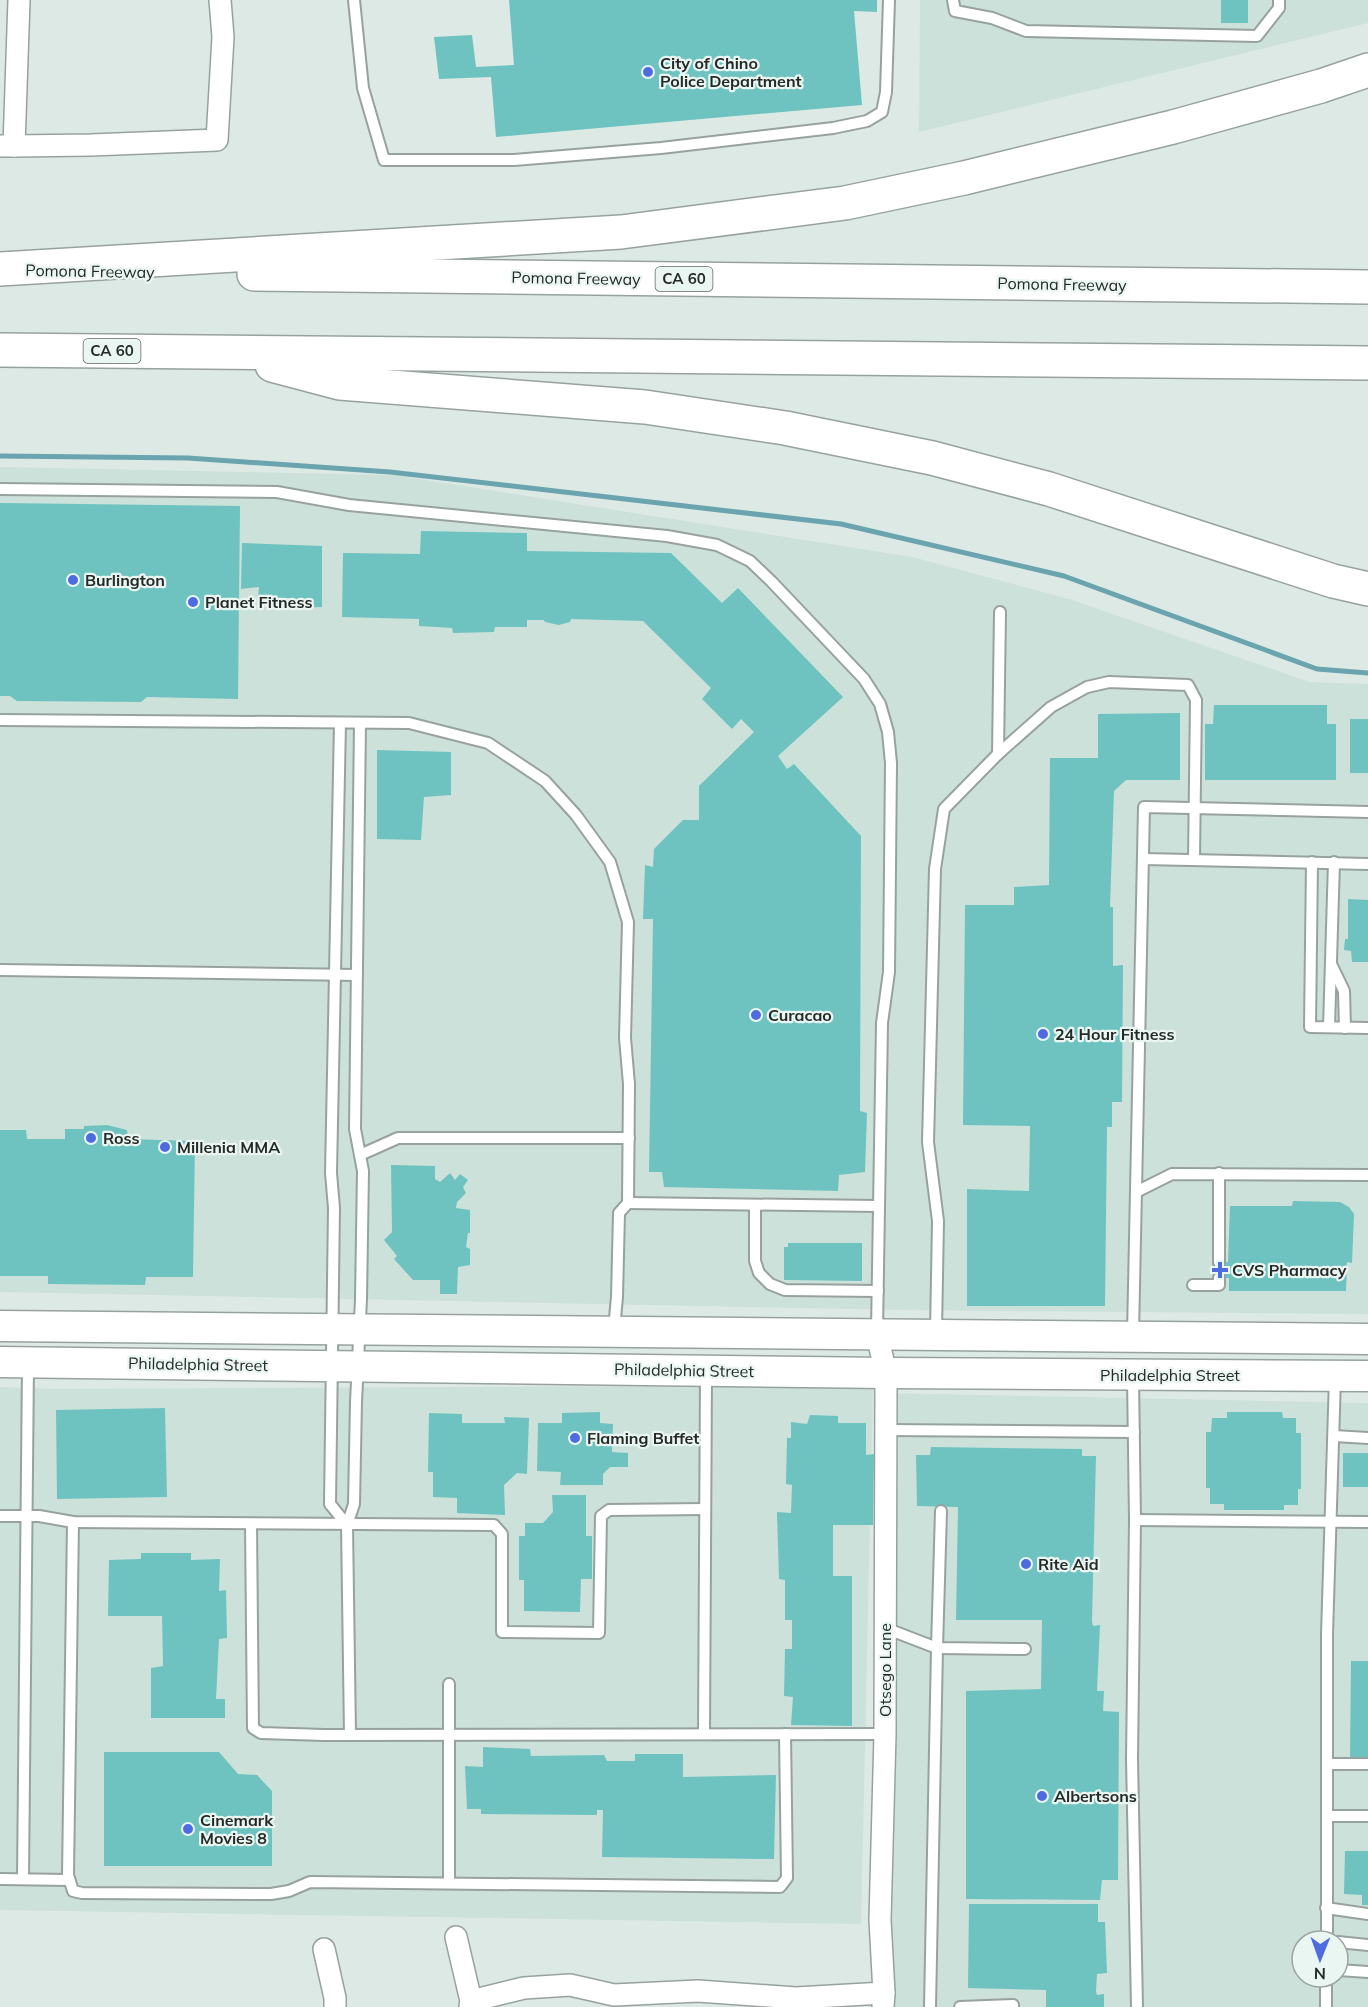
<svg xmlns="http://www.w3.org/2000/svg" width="1368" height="2007" font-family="Mulish,sans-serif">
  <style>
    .built { fill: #cce1da; fill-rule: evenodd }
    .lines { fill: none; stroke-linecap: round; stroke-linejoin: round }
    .stream { stroke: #69a4af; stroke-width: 5 }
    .building { fill: #6ec3c1 }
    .lane-casing { stroke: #97a29f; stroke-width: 14 }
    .street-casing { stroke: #97a29f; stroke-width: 24 }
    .secondary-casing { stroke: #97a29f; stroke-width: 33 }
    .highway-casing { stroke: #97a29f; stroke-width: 36 }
    .lane { stroke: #fff; stroke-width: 10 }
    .street { stroke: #fff; stroke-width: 21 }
    .secondary { stroke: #fff; stroke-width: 30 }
    .highway { stroke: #fff; stroke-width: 33 }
    .poi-dot { fill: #4f6be0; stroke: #eaf6f2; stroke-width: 2 }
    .labels { text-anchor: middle; stroke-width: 4.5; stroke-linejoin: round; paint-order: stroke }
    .shield { fill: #eaf6f2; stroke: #606665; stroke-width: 1.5 }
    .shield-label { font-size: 15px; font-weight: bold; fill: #252928 }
    .poi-label { font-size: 16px; font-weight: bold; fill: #252928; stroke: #eaf6f2; text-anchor: start }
    .street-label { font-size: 16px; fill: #252928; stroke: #eaf6f2 }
  </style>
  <rect width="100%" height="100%" fill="#dde9e5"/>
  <g class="built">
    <polygon points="920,0 1368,0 1368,23 919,132"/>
    <polygon points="0,467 394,475 912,557 1069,599 1310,682 1368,684 1368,1314 902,1310 0,1292"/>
    <polygon points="873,1385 861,1924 0,1910 0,1387 58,1389"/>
    <path d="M879,1393L1368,1403V2007H886ZM1302,1941H1338V1977H1302Z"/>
  </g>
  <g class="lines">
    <polyline class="stream" points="0,456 188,458 390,472 841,524 1064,576 1317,669 1368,673"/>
  </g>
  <g class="building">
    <polygon points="509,0 877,0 877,12 854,11 862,105 496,137 491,77 439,79 434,37 472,35 476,67 514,65"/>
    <rect x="1221" y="0" width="27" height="23"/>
    <polygon points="0,503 240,506 238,699 147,697 141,702 17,701 10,696 0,696"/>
    <polygon points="421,531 527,533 527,551 671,553 722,603 738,588 843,697 778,756 787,769 794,764 861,836 860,1111 867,1113 865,1172 839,1175 838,1191 664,1187 662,1172 649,1172 653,919 643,919 645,865 653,867 654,849 683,820 699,820 699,786 754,732 741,719 732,729 702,699 711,688 643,621 571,619 570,622 559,625 545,622 544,620 527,620 527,627 495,627 494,632 453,633 452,628 419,626 419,619 342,617 343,553 420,554"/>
    <polygon points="242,543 322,546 322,607 291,608 290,598 258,598 259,587 241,589"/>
    <polygon points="1214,705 1327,705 1327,724 1336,724 1336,780 1205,780 1205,724 1213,724"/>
    <polygon points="1180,713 1180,780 1126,780 1114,791 1110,907 1113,907 1113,966 1123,965 1122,1102 1112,1102 1112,1127 1107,1127 1105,1306 967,1306 967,1189 1029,1191 1030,1126 963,1125 965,905 1014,905 1014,887 1049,885 1050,758 1098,758 1098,714"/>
    <rect x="1350" y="719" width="18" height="54"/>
    <polygon points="377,750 451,752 451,795 424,797 421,840 377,839"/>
    <polygon points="1348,899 1368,900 1368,962 1352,962 1351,951 1344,950 1345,939 1348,939"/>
    <polygon points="107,1125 127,1130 128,1139 195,1141 193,1277 146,1277 145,1285 48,1284 48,1276 0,1276 0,1130 26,1130 27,1139 65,1139 65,1129 84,1129 84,1126"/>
    <polygon points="391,1165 435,1166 435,1179 440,1182 450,1173 455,1180 460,1174 468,1180 463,1187 466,1193 457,1202 456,1208 470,1210 470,1233 468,1233 466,1247 470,1249 470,1265 458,1267 457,1294 440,1294 440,1280 413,1280 394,1259 397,1256 384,1240 392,1232"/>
    <polygon points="1293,1201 1340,1202 1349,1207 1354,1214 1352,1263 1347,1262 1346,1291 1229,1291 1229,1278 1213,1278 1212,1262 1228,1262 1230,1206 1292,1206"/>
    <polygon points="788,1243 862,1243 862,1281 784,1280 784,1247 788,1247"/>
    <polygon points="165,1408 167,1497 57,1499 56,1410"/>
    <polygon points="600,1412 600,1423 613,1424 612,1452 628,1453 628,1467 610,1467 603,1474 603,1485 560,1485 561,1472 537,1471 538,1423 562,1423 562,1413"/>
    <polygon points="1227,1412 1282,1412 1283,1418 1296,1418 1296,1433 1301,1433 1301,1489 1298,1489 1298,1505 1284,1505 1284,1510 1224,1510 1224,1504 1210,1504 1210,1488 1206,1488 1206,1432 1211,1432 1212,1418 1227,1418"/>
    <polygon points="429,1413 462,1414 462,1423 505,1423 504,1417 529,1418 527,1474 517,1473 504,1485 505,1515 457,1513 457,1498 433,1497 433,1472 428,1472"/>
    <polygon points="810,1415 838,1416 838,1423 866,1423 866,1455 874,1454 873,1525 833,1525 833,1576 852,1576 852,1726 791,1725 793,1697 784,1696 785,1649 792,1649 792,1620 785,1620 785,1580 779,1579 777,1512 791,1513 792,1485 786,1484 787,1438 791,1438 791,1422 807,1424"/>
    <polygon points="931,1447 1082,1449 1082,1456 1096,1456 1092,1621 1093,1626 1100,1625 1097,1691 1104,1691 1103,1711 1119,1712 1118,1880 1102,1880 1100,1900 966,1899 966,1691 1041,1689 1042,1620 956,1620 958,1507 917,1506 916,1455 930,1455"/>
    <rect x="1343" y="1453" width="25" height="34"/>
    <polygon points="552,1495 586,1495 586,1536 592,1536 592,1579 581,1579 580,1612 524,1611 524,1580 519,1580 519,1536 525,1536 525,1523 543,1523 553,1512"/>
    <polygon points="141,1553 191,1553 191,1560 220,1559 219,1591 226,1590 227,1638 219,1639 216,1699 225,1699 225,1718 151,1718 151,1668 163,1666 162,1616 108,1616 109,1560 141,1559"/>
    <polygon points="1351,1661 1368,1661 1368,1758 1350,1758"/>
    <polygon points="483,1747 530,1749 531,1756 604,1755 607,1761 635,1761 635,1754 683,1754 683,1777 776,1775 774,1859 602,1857 603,1810 597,1810 597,1815 481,1814 481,1809 467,1809 465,1766 483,1767"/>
    <polygon points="104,1752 219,1752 238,1774 257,1775 272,1791 272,1866 104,1866"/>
    <polygon points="1345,1851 1368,1851 1368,1905 1362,1905 1362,1895 1344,1894"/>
    <polygon points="969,1904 1098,1904 1098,1922 1105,1922 1107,1973 1097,1974 1096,1991 1097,1995 1104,1994 1104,2007 1046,2007 1046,1990 968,1988"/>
  </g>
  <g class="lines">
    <defs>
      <g id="lane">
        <polyline points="354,0 363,88 384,160 514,160 661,148 833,128 867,121 882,112 886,92 889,0"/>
        <polyline points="953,0 955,11 992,18 1026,31 1257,36 1279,8 1279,0"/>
        <polyline points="0,489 277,492 349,505 667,536 717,545 750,561 771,581 864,679 880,704 888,732 891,763 889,972 882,1023 877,1331"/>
        <polyline points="0,720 409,723 488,743 545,781 576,815 610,862 628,922 625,1038 629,1084 628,1203 619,1213 617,1297 614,1329"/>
        <polyline points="340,723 331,1173 334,1208 330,1504 347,1525"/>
        <polyline points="998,754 1000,612"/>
        <polyline points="1143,859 1368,864"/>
        <polyline points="1312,862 1310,1027 1368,1028"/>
        <polyline points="1332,966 1344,991 1345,1028"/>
        <polyline points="0,970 357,975"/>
        <polyline points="1329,1027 1334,862"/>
        <polyline points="360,1155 398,1138 629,1138"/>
        <polyline points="1219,1173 1219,1262"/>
        <polyline points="1136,1192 1172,1174 1368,1175"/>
        <polyline points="628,1203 878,1206"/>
        <polyline points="755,1205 755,1261 759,1273 770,1284 785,1290 878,1291"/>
        <polyline points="1193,1285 1219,1285 1219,1278"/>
        <polyline points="936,1332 938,1221 928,1142 935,869 944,809 998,754 1051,707 1087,687 1109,682 1188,685 1196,700 1194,860"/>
        <polyline points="1133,1334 1144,807 1368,812"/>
        <polyline points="1133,1378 1135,1520 1132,1759 1137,2007"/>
        <polyline points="886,1430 1134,1432"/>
        <polyline points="1334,1436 1368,1438"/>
        <polyline points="941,1511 937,1648 1025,1649"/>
        <polyline points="0,1516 39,1516 73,1522 494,1525 502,1534 502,1632 599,1633 601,1516 609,1510 705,1509"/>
        <polyline points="1135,1520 1368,1522"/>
        <polyline points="73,1522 68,1875 73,1891 82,1893 271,1894 289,1891 310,1882 780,1887 787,1878 785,1734"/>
        <polyline points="251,1524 253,1728 261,1733 324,1735 885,1734"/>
        <polyline points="885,1628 937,1648 930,2007"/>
        <polyline points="449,1684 449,1883"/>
        <polyline points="704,1734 706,1374"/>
        <polyline points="350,1735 347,1525 354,1504 356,1402 361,1299 363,1171 355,1129 360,723"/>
        <polyline points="1327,1764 1368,1764"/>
        <polyline points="1327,1816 1368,1816"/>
        <polyline points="0,1879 69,1880"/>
        <polyline points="23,1879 28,1365"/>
        <polyline points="1326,1908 1368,1914"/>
        <polyline points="1327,1941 1327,1634 1335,1378"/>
        <polyline points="1338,1942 1368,1945"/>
        <polyline points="1338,1970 1368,1972"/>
        <polyline points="960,2007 1013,2005 1013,2007"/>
        <polyline points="1326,2007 1326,1977"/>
      </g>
      <g id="street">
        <polyline points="1,146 14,146 19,0"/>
        <polyline points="14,146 91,145 217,140 223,37 220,0"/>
        <polyline points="877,1335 886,1373 885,1734 880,1920 884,1993 883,2007"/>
        <polyline points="456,1937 471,2001 470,2007"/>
        <polyline points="324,1949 335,1998 335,2007"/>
        <polyline points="471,2001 524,1988 570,1985 614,1995 698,1991 796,1998 884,1993"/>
      </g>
      <g id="secondary">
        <polyline points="0,1326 1368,1339"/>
        <polyline points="0,1362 886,1373 1368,1376"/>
      </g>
      <g id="highway">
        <polyline points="0,269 621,232 845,203 964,178 1173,127 1321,86 1368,70"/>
        <polyline points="254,274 1368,287"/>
        <polyline points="0,350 1368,363"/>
        <polyline points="272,365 340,383 645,407 785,428 932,458 1049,489 1333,581 1368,589"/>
      </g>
    </defs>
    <use href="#lane" class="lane-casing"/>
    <use href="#street" class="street-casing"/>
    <use href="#secondary" class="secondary-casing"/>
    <use href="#highway" class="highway-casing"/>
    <use href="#lane" class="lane"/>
    <use href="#street" class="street"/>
    <use href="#secondary" class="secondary"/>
    <use href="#highway" class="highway"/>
  </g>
  <g class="poi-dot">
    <circle cx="648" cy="72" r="6"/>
    <circle cx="73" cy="580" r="6"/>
    <circle cx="193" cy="602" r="6"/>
    <circle cx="756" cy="1015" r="6"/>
    <circle cx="1043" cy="1034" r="6"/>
    <circle cx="91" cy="1138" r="6"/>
    <circle cx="165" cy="1147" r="6"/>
    <path d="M1217 1261h6v6h6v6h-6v6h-6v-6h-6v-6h6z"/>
    <circle cx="575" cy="1438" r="6"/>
    <circle cx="1026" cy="1564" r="6"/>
    <circle cx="1042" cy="1796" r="6"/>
    <circle cx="188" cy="1829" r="6"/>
  </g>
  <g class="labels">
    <g class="shield">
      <rect x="655.5" y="267" width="57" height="24" rx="4.5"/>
      <rect x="83.5" y="339" width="57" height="24" rx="4.5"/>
    </g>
    <g class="shield-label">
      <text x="684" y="284">CA 60</text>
      <text x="112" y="356">CA 60</text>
    </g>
    <g class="poi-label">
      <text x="660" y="69">City of Chino<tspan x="660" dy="18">Police Department</tspan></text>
      <text x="85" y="586">Burlington</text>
      <text x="205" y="608">Planet Fitness</text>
      <text x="768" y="1021">Curacao</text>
      <text x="1055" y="1040">24 Hour Fitness</text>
      <text x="103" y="1144">Ross</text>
      <text x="177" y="1153">Millenia MMA</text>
      <text x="1232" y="1276">CVS Pharmacy</text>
      <text x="587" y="1444">Flaming Buffet</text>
      <text x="1038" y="1570">Rite Aid</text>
      <text x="1054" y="1802">Albertsons</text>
      <text x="200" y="1826">Cinemark<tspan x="200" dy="18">Movies 8</tspan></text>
    </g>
    <g class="street-label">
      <text transform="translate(90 271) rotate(1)" y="6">Pomona Freeway</text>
      <text transform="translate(576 278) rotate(1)" y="6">Pomona Freeway</text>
      <text transform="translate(1062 284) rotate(1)" y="6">Pomona Freeway</text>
      <text transform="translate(198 1364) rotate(1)" y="6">Philadelphia Street</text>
      <text transform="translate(684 1370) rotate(1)" y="6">Philadelphia Street</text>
      <text x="1170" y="1381">Philadelphia Street</text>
      <text transform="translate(885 1670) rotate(-90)" y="6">Otsego Lane</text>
    </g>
  </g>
  <g transform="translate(1320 1959) rotate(181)"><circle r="28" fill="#eaf6f2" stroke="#9ba4a1" stroke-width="1.5"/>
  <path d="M0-4.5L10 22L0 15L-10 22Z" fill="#4f6be0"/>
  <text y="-9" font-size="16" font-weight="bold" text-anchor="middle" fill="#252928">N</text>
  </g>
</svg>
